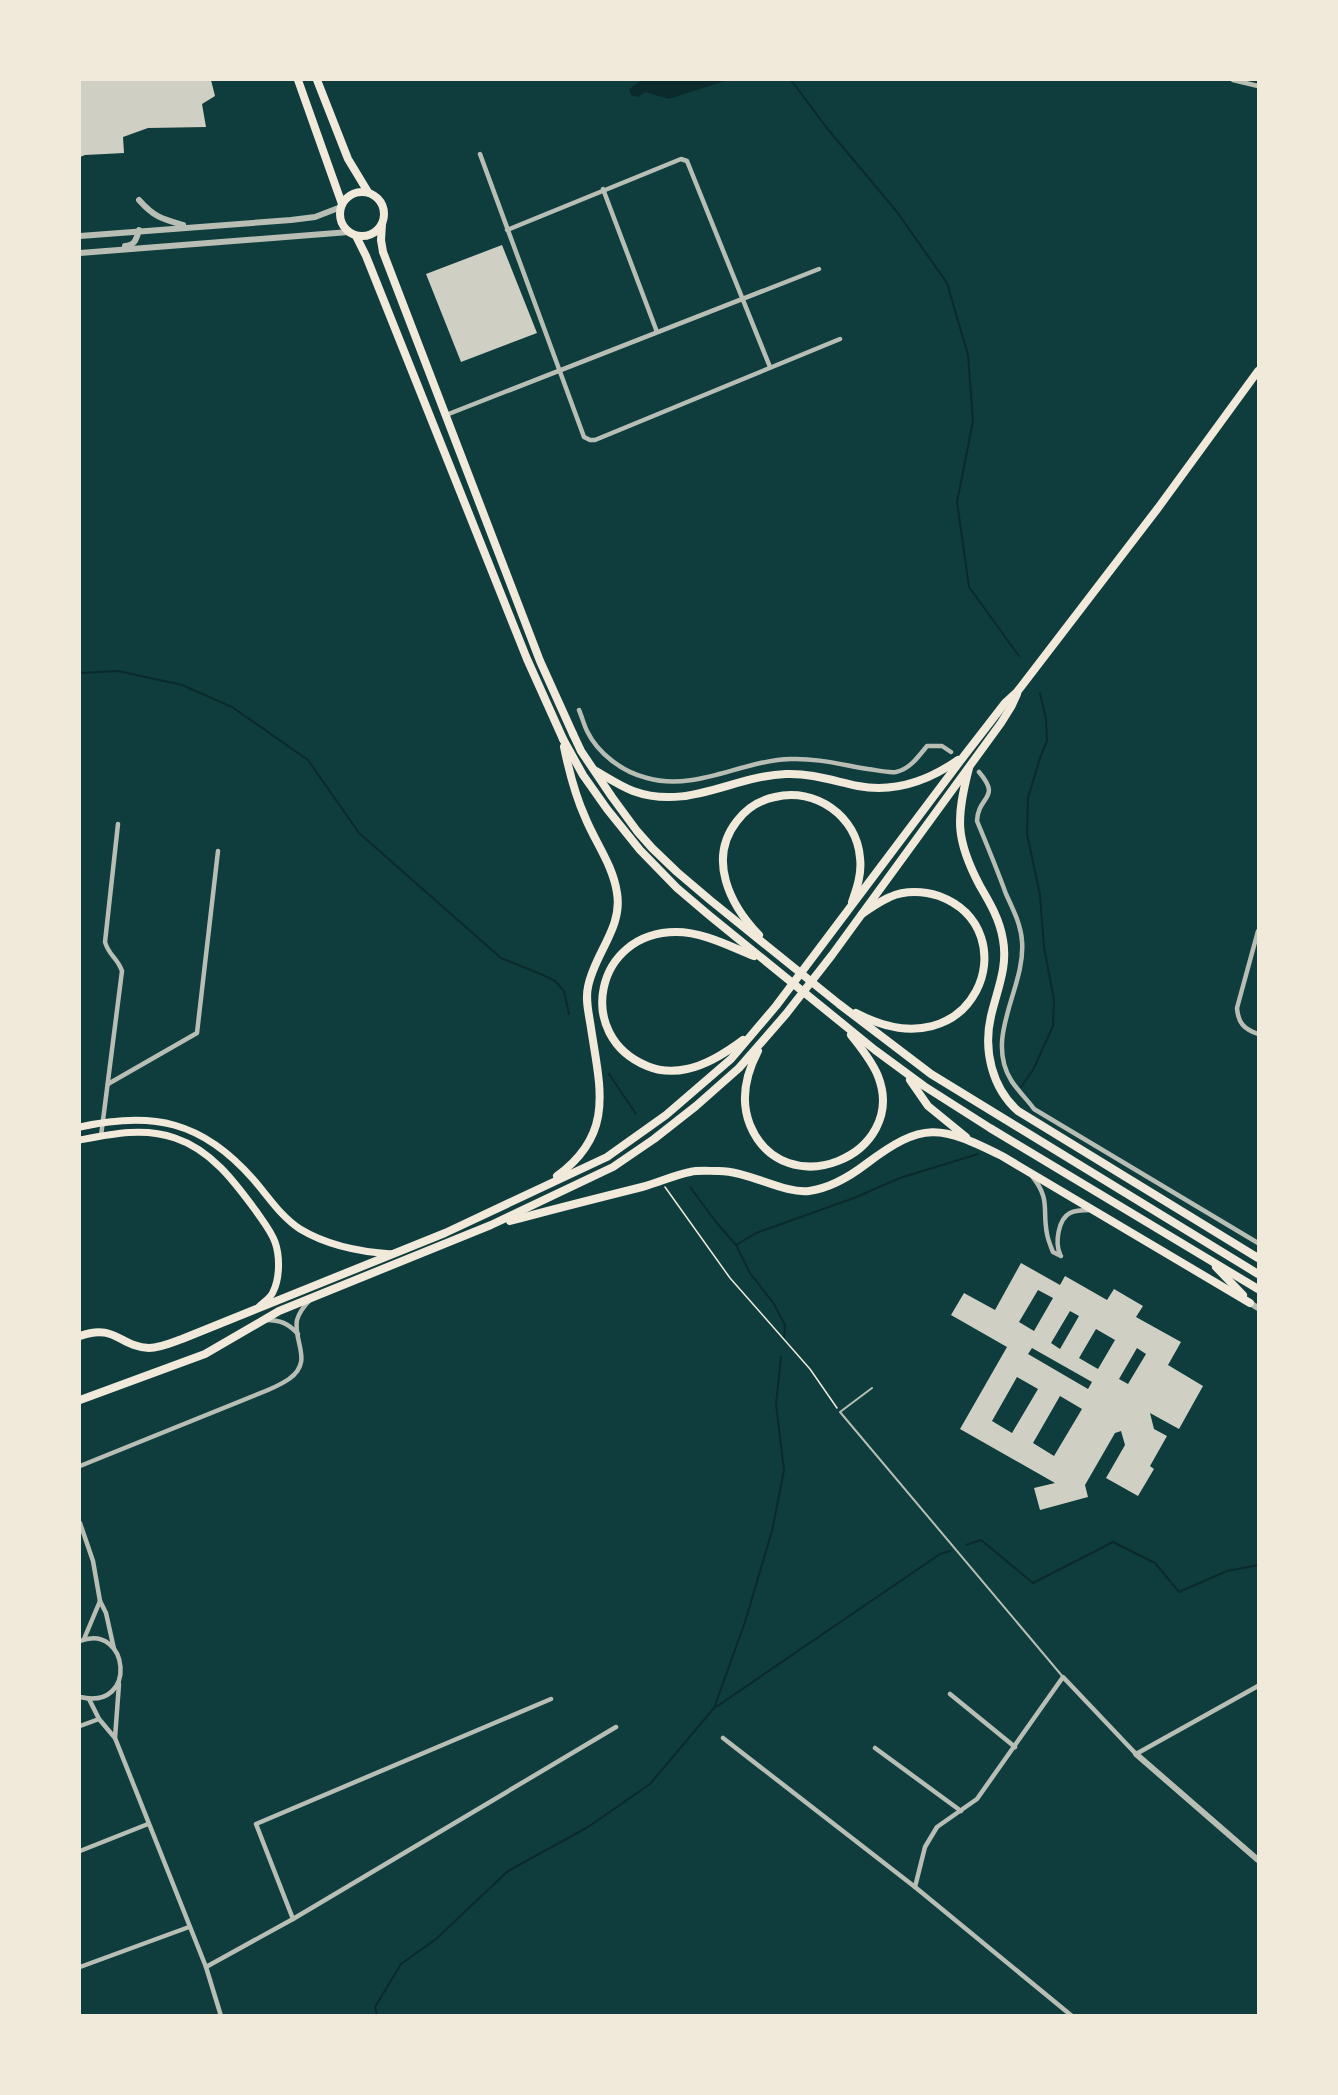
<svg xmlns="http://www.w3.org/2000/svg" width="1338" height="2095" font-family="'Golos Text',sans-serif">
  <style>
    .water { fill: #0a2a2b }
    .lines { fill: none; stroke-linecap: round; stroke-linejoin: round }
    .stream { stroke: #0a2a2b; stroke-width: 2 }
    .building { fill: #cfcfc3; fill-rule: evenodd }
    .path { stroke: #f1e9da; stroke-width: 1.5 }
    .service { stroke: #b8beb3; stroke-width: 2 }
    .minor { stroke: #b8beb3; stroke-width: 4.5 }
    .tertiary { stroke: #b8beb3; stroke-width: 6 }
    .secondary { stroke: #f1e9da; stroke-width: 7 }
    .primary { stroke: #f1e9da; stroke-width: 8 }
    .trunk { stroke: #f1e9da; stroke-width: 8 }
  </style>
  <rect width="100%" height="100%" fill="#0f3d3e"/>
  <polygon class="water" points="642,80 728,80 669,99 645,92 638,97 631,95 629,89"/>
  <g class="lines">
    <g class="stream">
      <polyline points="791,80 826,127 897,212 947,283 968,355 973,421 957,502 969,587 1019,656"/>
      <polyline points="80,673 118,671 182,685 232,707 308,760 359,833 501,958 543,975 555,981 564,991 569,1014"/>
      <polyline points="609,1074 636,1114"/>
      <polyline points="1021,1087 1033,1070 1053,1026 1054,1000 1044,947 1040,895 1027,834 1028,798 1040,758 1047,741 1046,719 1040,693"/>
      <polyline points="690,1187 716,1222 736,1245 750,1273 774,1304 785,1325 784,1338"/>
      <polyline points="736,1245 756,1233 854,1198 900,1178 978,1154"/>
      <polyline points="966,1545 981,1540 1033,1583 1113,1542 1155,1563 1179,1592 1227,1571 1258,1565"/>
      <polyline points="716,1707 940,1554 950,1551"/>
      <polyline points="377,2016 375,2007 401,1964 436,1939 508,1871 588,1827 650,1784 714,1708 745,1622 772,1531 784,1470 776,1404 781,1357"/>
    </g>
  </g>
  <g class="building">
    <polygon points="80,80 211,80 215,96 202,104 206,127 148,128 123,137 124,153 85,155 80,157"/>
    <polygon points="502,245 537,333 461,362 426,274"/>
    <path d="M1021,1263L1060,1285L1065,1276L1107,1300L1114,1289L1143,1306L1136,1317L1181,1342L1168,1365L1203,1386L1179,1429L1150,1413L1154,1429L1167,1436L1150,1466L1154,1469L1138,1496L1106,1478L1125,1445L1121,1431L1115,1433L1085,1485L1088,1497L1040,1510L1034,1488L1055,1483L960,1429L1007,1347L951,1315L964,1293L995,1310ZM1038,1290L1053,1298L1034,1331L1019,1322ZM1070,1311L1079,1316L1060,1349L1051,1343ZM1096,1329L1115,1340L1098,1369L1079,1358ZM1032,1348L1092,1382L1088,1389L1028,1354ZM1137,1348L1146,1354L1128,1384L1119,1379ZM1017,1377L1038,1389L1012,1433L992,1421ZM1060,1396L1082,1409L1054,1456L1033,1443Z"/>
  </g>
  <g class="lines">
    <polyline class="path" points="665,1187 730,1278 810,1369 837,1408"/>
    <polyline class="service" points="872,1388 840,1412 1063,1677"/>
    <g class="minor">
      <polyline points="1233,80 1258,86"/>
      <polyline points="480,154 584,437 590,440 595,440 840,339"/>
      <polyline points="603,189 657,332"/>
      <polyline points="507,230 681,159 687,161 770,367"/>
      <polyline points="446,415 819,269"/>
      <path d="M579,710C582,717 584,725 587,731C598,754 623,772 647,778C696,792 742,760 791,759C817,758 843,765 868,769C877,770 887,773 896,772C910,769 918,757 927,746H942L951,752"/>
      <path d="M979,772C1002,799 978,795 977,821C987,845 997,869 1006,894C1013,909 1021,925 1022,941C1026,987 984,1036 1011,1080C1017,1090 1027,1099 1034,1109L1258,1243"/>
      <path d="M1258,931L1237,1008C1238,1023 1244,1029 1258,1034"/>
      <polyline points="108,1084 197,1033 218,851"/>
      <path d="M101,1136L122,971C117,957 109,956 105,942L118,824"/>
      <path d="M1032,1176C1051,1200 1042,1208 1047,1234C1048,1240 1051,1247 1053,1252L1061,1256"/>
      <path d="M1060,1254C1055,1243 1058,1219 1070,1213C1076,1210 1084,1210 1090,1210"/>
      <path d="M266,1320C280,1320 288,1323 298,1334"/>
      <path d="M80,1466L268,1390C275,1387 283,1383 289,1379C314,1361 293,1342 297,1320C299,1313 305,1305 310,1300"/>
      <polyline points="80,1523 93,1561 100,1601 106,1613 114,1649"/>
      <polyline points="84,1639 100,1601"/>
      <path d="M80,1641C129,1622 139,1711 80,1697"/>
      <polyline points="950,1694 1015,1747"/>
      <polyline points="89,1699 99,1719 115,1738 206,1967 221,2016"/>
      <polyline points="80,1726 99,1719"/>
      <polyline points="115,1738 119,1684"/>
      <polyline points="723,1738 915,1887 1072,2016"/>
      <polyline points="875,1748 961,1811"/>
      <polyline points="80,1851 148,1824"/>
      <polyline points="915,1887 925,1847 937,1827 977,1799 1063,1677 1136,1754 1258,1686"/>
      <polyline points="293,1919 256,1824 551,1699"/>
      <polyline points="80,1967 189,1927"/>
      <polyline points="206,1967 293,1919 616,1727"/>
    </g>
    <g class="tertiary">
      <path d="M139,200C154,217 162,219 183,225"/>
      <polyline points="80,236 291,220 315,217 341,207"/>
      <path d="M125,246C135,245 136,240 139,230"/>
      <polyline points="80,253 349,232"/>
      <polyline points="1250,1303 1258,1308"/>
      <polyline points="1136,1754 1258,1860"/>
    </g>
    <g class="secondary">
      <path d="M80,1127C153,1111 202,1121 253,1179C268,1196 281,1217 300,1229C328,1246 360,1252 392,1254"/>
      <path d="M80,1140C111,1134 144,1127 175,1138C211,1150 234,1181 256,1211C262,1220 271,1231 275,1242C280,1256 280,1278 273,1292C271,1298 262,1303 258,1308"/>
    </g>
    <g class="primary">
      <polyline points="298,80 342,204"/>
      <polyline points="317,80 348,159 368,192"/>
      <circle cx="362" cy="214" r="22"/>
      <polyline points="382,224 381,240 383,252 540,661 573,734"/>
      <polyline points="356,236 366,256 527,659 563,739"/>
    </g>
    <g class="trunk">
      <polyline points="573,734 581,751 612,797 637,831 652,848 677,872 710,900 839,1004 931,1074 1258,1274"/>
      <polyline points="563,739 583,775 607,809 640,850 677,888 710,916 875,1050 924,1086 990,1128 1258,1289"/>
      <path d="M969,768C956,818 955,839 980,886C990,903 1000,920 1003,940C1008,967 997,990 991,1016C983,1050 992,1088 1018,1111L1258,1258"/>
      <path d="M596,771C608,778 620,786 633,791C688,811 732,776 786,774C811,773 834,781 858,786C895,793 928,781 958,760"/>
      <path d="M759,935C730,905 707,859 737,821C746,809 760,800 775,797C815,787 857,816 860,858C862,873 857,888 852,902"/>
      <path d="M856,1013C975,1076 1030,930 939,896C924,891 905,890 890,897C880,901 871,908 862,914"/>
      <path d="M743,1040C727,1052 707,1065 687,1069C674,1072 659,1071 647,1066C574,1036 595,932 676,932C703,932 729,946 754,956"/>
      <path d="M758,1051C746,1074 740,1100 750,1125C784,1207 909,1155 878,1076C872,1061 861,1048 851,1035"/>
      <polyline points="910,1080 928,1106 966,1137"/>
      <path d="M557,1176C615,1134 600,1088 591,1028C589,1014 585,1000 588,987C594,954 623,928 617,893C613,865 595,842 585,817C575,795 569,771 564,747"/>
      <path d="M510,1221C554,1209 598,1198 642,1187C658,1183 674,1175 690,1172C698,1170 708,1171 717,1171C747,1170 783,1194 809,1191C831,1188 849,1177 866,1164C923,1121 940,1125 1002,1156L1250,1303"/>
      <polyline points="1216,1267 1243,1295"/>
      <path d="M80,1336C115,1323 120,1347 149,1348C160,1348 171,1343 182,1339L445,1233L607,1157L666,1115L731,1059L776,1006L964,756L1005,703L1017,692L1158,508L1258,371"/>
      <polyline points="80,1400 205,1354 279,1311 491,1225 613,1167 654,1139 696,1106 739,1068 786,1014 832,955 1001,723 1011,707 1017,694"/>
    </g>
  </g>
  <rect width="1338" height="2095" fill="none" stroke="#f1e9da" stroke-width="162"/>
</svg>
